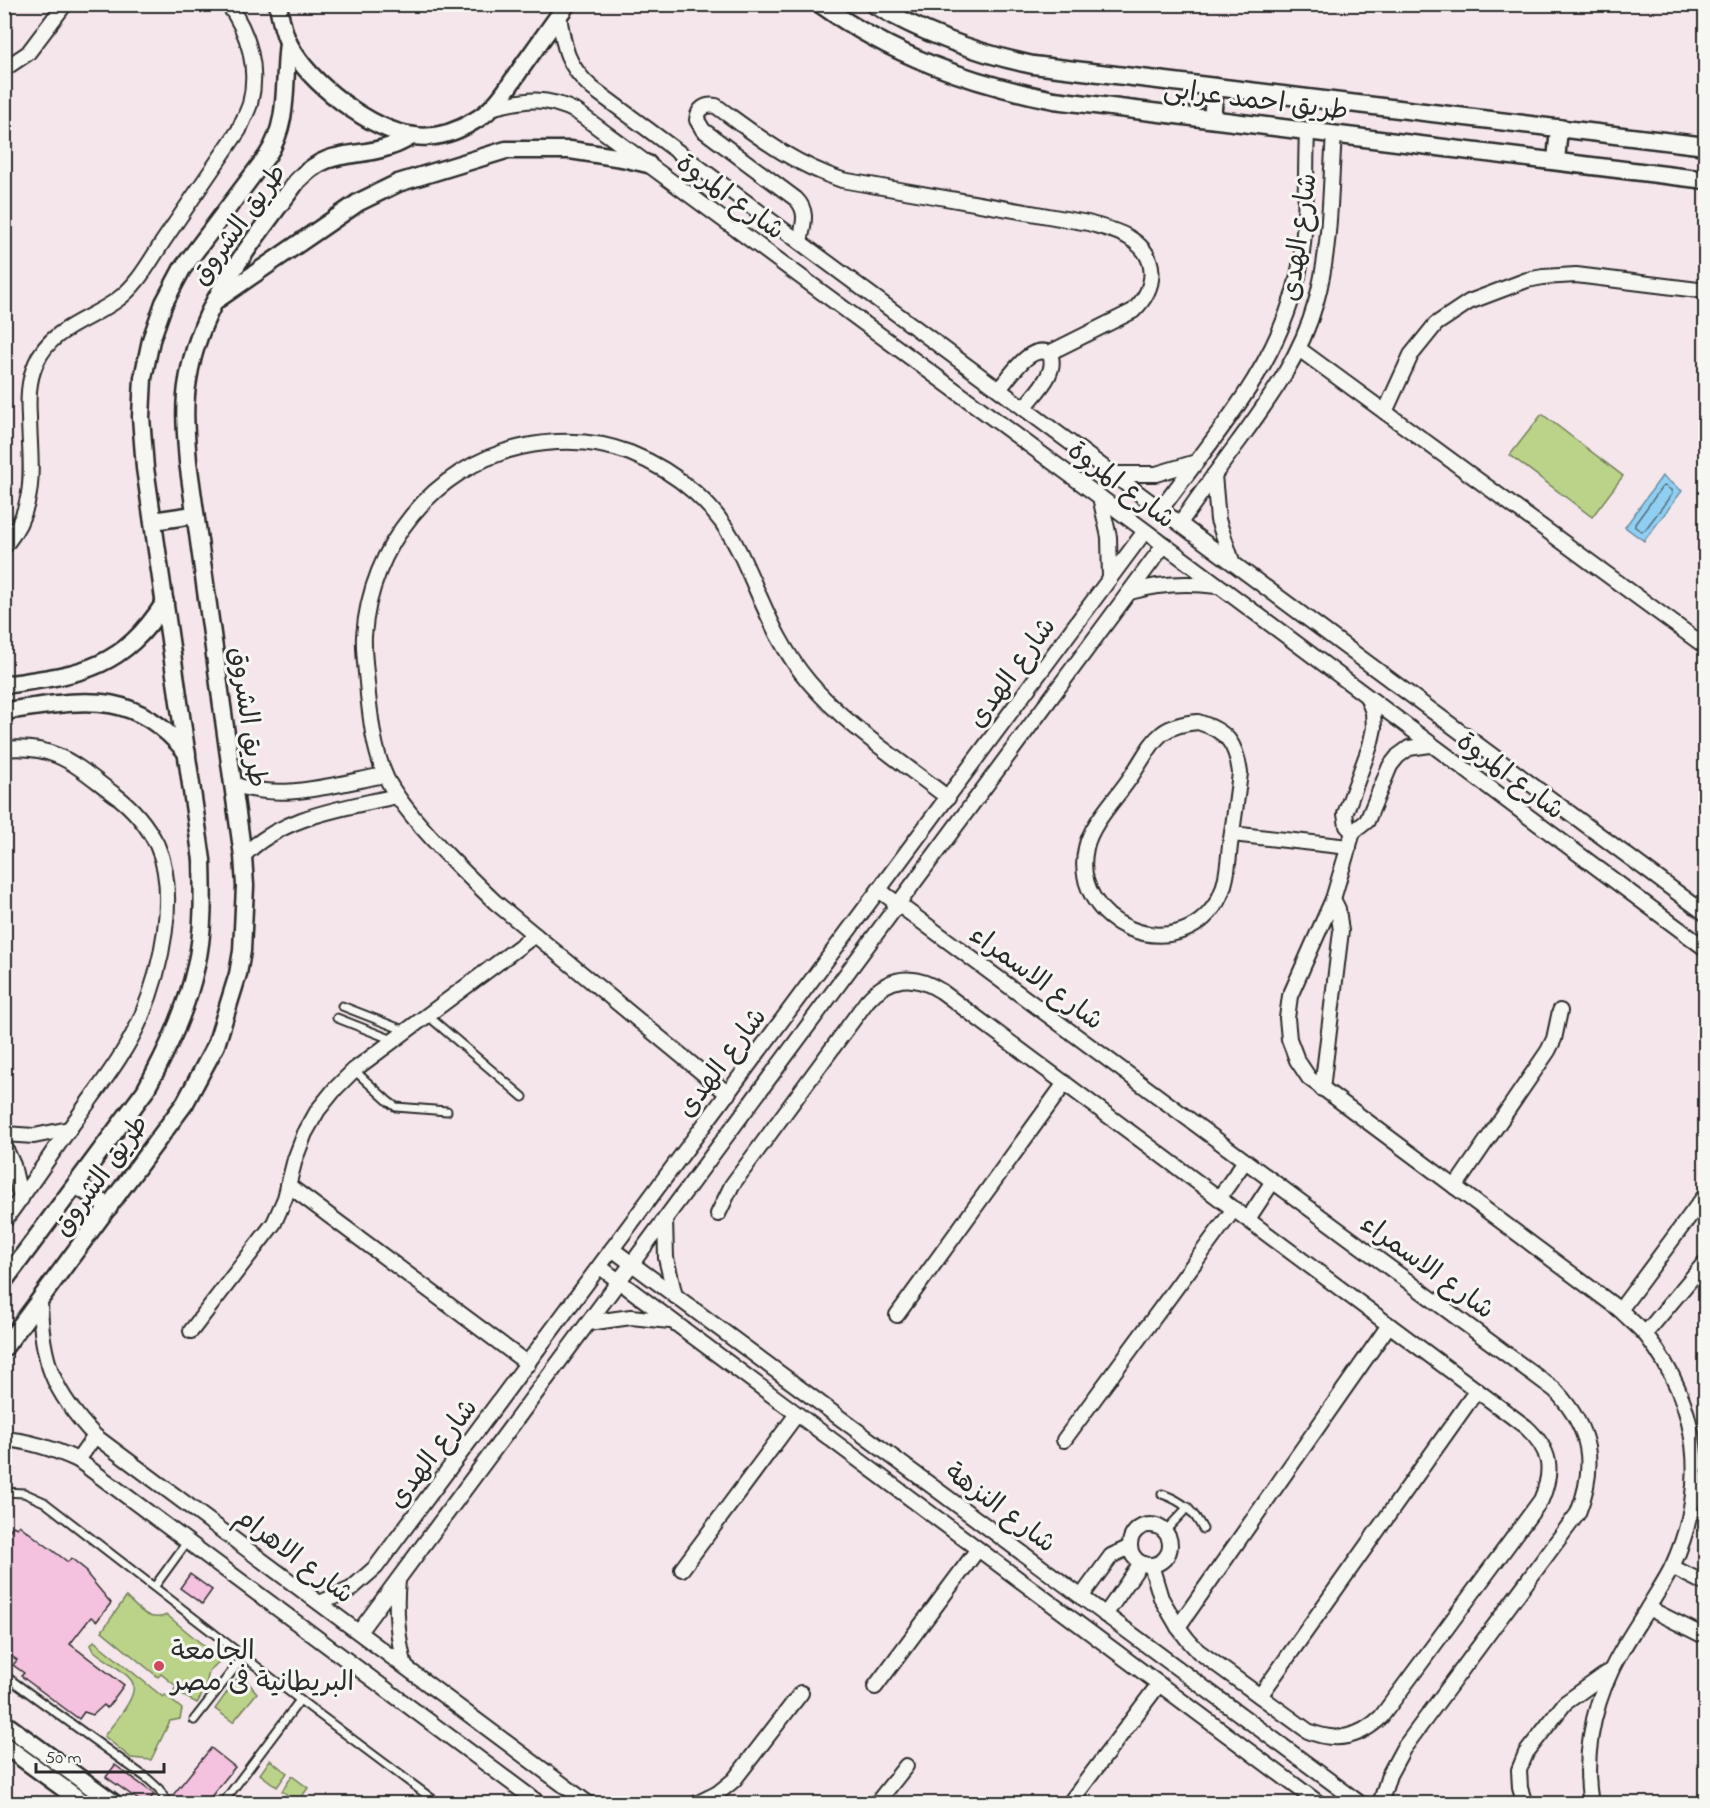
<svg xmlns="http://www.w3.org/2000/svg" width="1710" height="1808" font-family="'Indie Flower','Playpen Sans Arabic',sans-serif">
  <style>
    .green { fill: #bbd389; stroke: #737f5a; stroke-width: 1.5 }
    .water { fill: #90cff1; stroke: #688da2; stroke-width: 1.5 }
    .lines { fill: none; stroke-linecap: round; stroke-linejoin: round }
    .shore { stroke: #536d7a; stroke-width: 1.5 }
    .building { fill: #f4c1df; stroke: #2b2b2b; stroke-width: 1.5 }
    .service-casing { stroke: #2b2b2b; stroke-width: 11 }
    .minor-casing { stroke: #2b2b2b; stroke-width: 18 }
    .tertiary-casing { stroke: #2b2b2b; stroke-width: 21 }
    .service { stroke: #f6f6f2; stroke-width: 7 }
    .minor { stroke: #f6f6f2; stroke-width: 14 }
    .tertiary { stroke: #f6f6f2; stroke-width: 16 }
    .poi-dot { fill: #d1495b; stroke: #f6f6f2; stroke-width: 2 }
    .labels { text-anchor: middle; stroke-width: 6; stroke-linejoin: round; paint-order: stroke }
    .street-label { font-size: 27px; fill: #2b2b2b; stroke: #f6f6f2 }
    .poi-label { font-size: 27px; fill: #2b2b2b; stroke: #f6f6f2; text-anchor: start }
  </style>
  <rect width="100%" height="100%" fill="#f5e6ec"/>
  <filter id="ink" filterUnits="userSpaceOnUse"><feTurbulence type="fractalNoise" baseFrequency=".0167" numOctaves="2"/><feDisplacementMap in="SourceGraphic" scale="12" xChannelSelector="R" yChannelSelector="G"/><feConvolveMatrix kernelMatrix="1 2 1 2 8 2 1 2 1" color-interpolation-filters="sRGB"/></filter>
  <g filter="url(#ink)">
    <g class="green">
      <polygon points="1542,414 1623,476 1592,517 1510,455"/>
      <path d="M126,1597C139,1609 149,1623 167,1615L221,1660L209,1671L205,1690L197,1703L174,1691L176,1686L161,1674L158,1677L102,1631Z"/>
      <path d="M94,1641L163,1697L165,1695L182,1709L180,1719L170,1721L151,1760L131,1758L104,1736C112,1725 142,1694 131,1680C122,1669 105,1660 94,1651L91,1645Z"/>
      <polygon points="245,1670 248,1674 247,1681 257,1693 233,1722 215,1709 240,1674"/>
      <polygon points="270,1760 287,1773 277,1787 260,1774"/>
      <polygon points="292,1776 308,1788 298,1802 282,1791"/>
    </g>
    <polygon class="water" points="1662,476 1682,491 1644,541 1625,527"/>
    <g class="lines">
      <polygon class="shore" points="1665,486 1671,490 1672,494 1645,530 1641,531 1635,527 1635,524 1662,487"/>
    </g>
    <g class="building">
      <polygon points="19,1525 68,1562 71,1558 87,1571 86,1573 111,1603 97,1621 91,1617 70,1644 124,1685 107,1708 104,1705 93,1715 84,1712 79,1719 21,1676 24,1673 13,1665 17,1660 4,1651 4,1537 13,1526 17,1528"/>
      <polygon points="190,1574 212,1590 202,1604 180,1588"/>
      <polygon points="211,1748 235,1767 206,1803 184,1803 173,1795"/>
      <polygon points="115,1765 154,1794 147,1803 143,1803 106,1777"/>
    </g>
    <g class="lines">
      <defs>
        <g id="service">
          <polyline points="342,1006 406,1031"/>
          <polyline points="427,1015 523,1097"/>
          <polyline points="337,1018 393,1040"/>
          <polyline points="354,1070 389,1102 396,1107 447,1111"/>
          <polyline points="4,1492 24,1493 44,1502 300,1700 439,1804"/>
          <path d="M1162,1494C1182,1501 1193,1510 1203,1529"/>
          <polyline points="1165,1531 1188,1507"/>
          <polyline points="155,1586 187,1542"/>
          <polyline points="4,1675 148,1779 159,1789 168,1804"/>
          <polyline points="194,1720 244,1656"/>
          <polyline points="222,1804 300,1700"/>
        </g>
        <g id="minor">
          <path d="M559,16C564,48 567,66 592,88L1706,914"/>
          <polyline points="4,69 28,53 65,4"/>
          <path d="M494,107C527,99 546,96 577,112L1100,497L1706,949"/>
          <path d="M800,242C803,225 809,212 796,199L703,130L697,120C698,109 705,104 716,106C759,137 791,163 842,180L1088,223C1101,227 1116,230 1128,237C1160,256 1157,288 1133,311L1049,353C1029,344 1011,376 999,389"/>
          <polyline points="1299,349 1706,647"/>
          <path d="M1024,408C1035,393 1060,371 1049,353"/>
          <polyline points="1385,412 1411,355 1436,324 1469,302 1527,280 1543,277 1576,275 1706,291"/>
          <polyline points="1116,474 1156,474 1196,462"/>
          <polyline points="1214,475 1218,520 1232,561"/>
          <polyline points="1100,497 1109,537 1110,578"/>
          <path d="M1161,509C1214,437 1278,366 1298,276C1308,229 1305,178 1307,131"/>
          <path d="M1180,523C1199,496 1219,468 1239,441C1271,397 1301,356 1316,302C1331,249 1330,190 1334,134"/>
          <path d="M4,547C39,504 30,469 29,417C28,399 28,381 36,363C51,328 88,321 117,300C138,285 150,261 164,240C189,203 214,167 239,130C242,122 247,113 250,104C259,68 249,33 228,4"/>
          <path d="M1130,592C1160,583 1187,582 1217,586"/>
          <path d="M1198,722C1227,731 1236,743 1240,773C1237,797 1234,821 1230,845C1228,864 1227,885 1217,902C1176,969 1069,924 1086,848C1091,823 1118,797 1132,775C1153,744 1156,725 1198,722Z"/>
          <path d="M1430,745L1409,748L1398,756L1390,766L1367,821L1353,832L1333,899L1290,996L1287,1018L1289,1039L1297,1060L1309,1078L1620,1310C1628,1318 1638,1326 1646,1335C1700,1405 1709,1485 1673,1565C1666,1580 1656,1594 1648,1608C1635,1629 1621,1649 1611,1671C1592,1711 1583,1759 1591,1804"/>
          <path d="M4,749C56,744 75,765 114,794C132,807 147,825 157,845C179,894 161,970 141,1018C125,1055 98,1088 75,1121C51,1154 29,1188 4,1221"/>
          <path d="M233,784C282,802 335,784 385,775"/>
          <polyline points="1353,832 1347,826 1345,814 1370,746 1374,728 1373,712 1368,699"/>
          <polyline points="1232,834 1349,847"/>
          <path d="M243,856C284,815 342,809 396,796"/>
          <path d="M879,890L1555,1390C1591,1429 1597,1464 1578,1513L1403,1749L1389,1775L1380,1804"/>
          <polyline points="1322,1089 1341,931 1338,909 1333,899"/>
          <path d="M728,1094L495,902C467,875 439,848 414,818C403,804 392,791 385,775C374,749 371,722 368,695C367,676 363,655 364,636C370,547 433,467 521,447C558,439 594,439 630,453C678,472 718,506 740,553C762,599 775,642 809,682C847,727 901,761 948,798"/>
          <polyline points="4,1134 34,1136 69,1129"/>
          <polyline points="4,1145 13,1165 21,1199"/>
          <polyline points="288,1185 528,1364"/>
          <polyline points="1455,1187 1548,1051 1554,1039 1560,1011"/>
          <polyline points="1219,1198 1245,1161"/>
          <path d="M718,1214L732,1185L867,1001C889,976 913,973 941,991L1526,1427C1551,1450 1554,1470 1541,1500L1381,1717C1359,1738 1336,1743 1308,1731L1198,1651L1188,1640L1178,1627L1161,1598L1151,1565"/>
          <polyline points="665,1219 666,1258 675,1296"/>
          <polyline points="1248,1219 1273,1181"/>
          <polyline points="612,1249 1361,1804"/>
          <polyline points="600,1267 1320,1804"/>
          <path d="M40,1300C41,1361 53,1392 95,1436L589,1804"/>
          <polyline points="1620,1310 1706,1194"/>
          <polyline points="897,1315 1065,1083"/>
          <polyline points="588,1323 631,1317 670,1321"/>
          <polyline points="191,1331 274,1223 285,1198 295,1159 305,1133 318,1110 335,1089 354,1070 535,935"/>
          <polyline points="1645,1334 1706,1261"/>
          <path d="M4,1439C31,1441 54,1449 78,1460L540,1804"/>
          <polyline points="1064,1440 1234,1209"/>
          <polyline points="78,1460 95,1436"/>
          <circle cx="1150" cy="1545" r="20"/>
          <polyline points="1672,1567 1706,1584"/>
          <polyline points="682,1569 797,1414"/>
          <path d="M398,1580C395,1610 397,1637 405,1666"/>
          <polyline points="1081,1597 1111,1556 1130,1547"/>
          <polyline points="320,1603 351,1589 376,1567 1145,531"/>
          <polyline points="1648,1608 1706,1637"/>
          <polyline points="1105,1615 1141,1563"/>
          <polyline points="1178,1627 1389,1325"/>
          <polyline points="359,1632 1164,545"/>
          <polyline points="875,1687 978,1549"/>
          <polyline points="1260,1696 1477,1390"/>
          <polyline points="696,1804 718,1793 734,1780 801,1693"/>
          <polyline points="876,1804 906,1766"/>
          <polyline points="1069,1804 1159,1684"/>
          <polyline points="1525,1804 1520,1788 1519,1770 1526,1753 1565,1703 1610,1671"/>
        </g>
        <g id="tertiary">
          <path d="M278,4C280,17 283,32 289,44C309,83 370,130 414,136C435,139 456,132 474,121C496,109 508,87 522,67C537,46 552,25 567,4"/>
          <path d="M820,4C891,55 969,83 1054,100L1706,180"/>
          <path d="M873,4C924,34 976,53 1033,65L1706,146"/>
          <polyline points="1212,119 1215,87"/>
          <polyline points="1556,161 1559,128"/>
          <polyline points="218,299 359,202 398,183 506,150 570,150 622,158 648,164"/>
          <polyline points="153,521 194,515"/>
          <path d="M4,685C79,674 121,671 165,602"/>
          <path d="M4,711C81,701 131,686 187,753"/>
          <polyline points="76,1185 109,1207"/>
          <path d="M4,1281L145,1091C167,1051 186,1011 196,966C204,932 203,895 202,860L145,468L141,417L143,378L151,340L164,303L182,269L267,156C290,122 283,82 288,43"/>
          <path d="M4,1348L185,1103L216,1045L238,974L242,951L245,886L243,856L188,462C186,435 183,407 188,380C200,301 252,244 297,181C331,146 352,160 391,146C399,144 406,139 413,136"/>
          <polyline points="4,1723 115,1804"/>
          <polyline points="4,1745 85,1804"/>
        </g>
      </defs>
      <use href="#service" class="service-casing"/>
      <use href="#minor" class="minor-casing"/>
      <use href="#tertiary" class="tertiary-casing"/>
      <use href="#service" class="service"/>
      <use href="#minor" class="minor"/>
      <use href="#tertiary" class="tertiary"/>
    </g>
  </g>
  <circle class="poi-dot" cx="159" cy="1666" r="6"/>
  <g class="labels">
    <g class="street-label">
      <text transform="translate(1256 99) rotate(7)" y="9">طريق احمد عرابى</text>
      <text transform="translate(731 196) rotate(36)" y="9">شارع المروة</text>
      <text transform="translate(238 224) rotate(-54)" y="9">طريق الشروق</text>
      <text transform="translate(1298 237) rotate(-82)" y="9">شارع الهدى</text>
      <text transform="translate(1122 484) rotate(37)" y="9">شارع المروة</text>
      <text transform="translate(1011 672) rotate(-54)" y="9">شارع الهدى</text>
      <text transform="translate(249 717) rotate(82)" y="9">طريق الشروق</text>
      <text transform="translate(1511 775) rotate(37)" y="9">شارع المروة</text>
      <text transform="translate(1037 977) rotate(36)" y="9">شارع الاسمراء</text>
      <text transform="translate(721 1062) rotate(-53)" y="9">شارع الهدى</text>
      <text transform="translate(100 1175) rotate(-54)" y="9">طريق الشروق</text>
      <text transform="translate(1428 1266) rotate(36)" y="9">شارع الاسمراء</text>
      <text transform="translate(432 1453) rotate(-53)" y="9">شارع الهدى</text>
      <text transform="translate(1001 1507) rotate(37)" y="9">شارع النزهة</text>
      <text transform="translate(295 1555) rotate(37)" y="9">شارع الاهرام</text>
    </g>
    <g class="poi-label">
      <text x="171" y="1659">الجامعة<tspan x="171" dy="31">البريطانية فى مصر</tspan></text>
    </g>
  </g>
  <rect width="1710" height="1808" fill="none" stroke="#f6f6f2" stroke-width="24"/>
  <rect x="12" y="12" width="1686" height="1784" fill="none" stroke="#2b2b2b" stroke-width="2" filter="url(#ink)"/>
  <path d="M36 1763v9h128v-9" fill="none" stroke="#2b2b2b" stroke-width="3"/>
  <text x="45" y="1763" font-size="18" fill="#2b2b2b" stroke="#f6f6f2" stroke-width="4.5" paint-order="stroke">50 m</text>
</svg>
